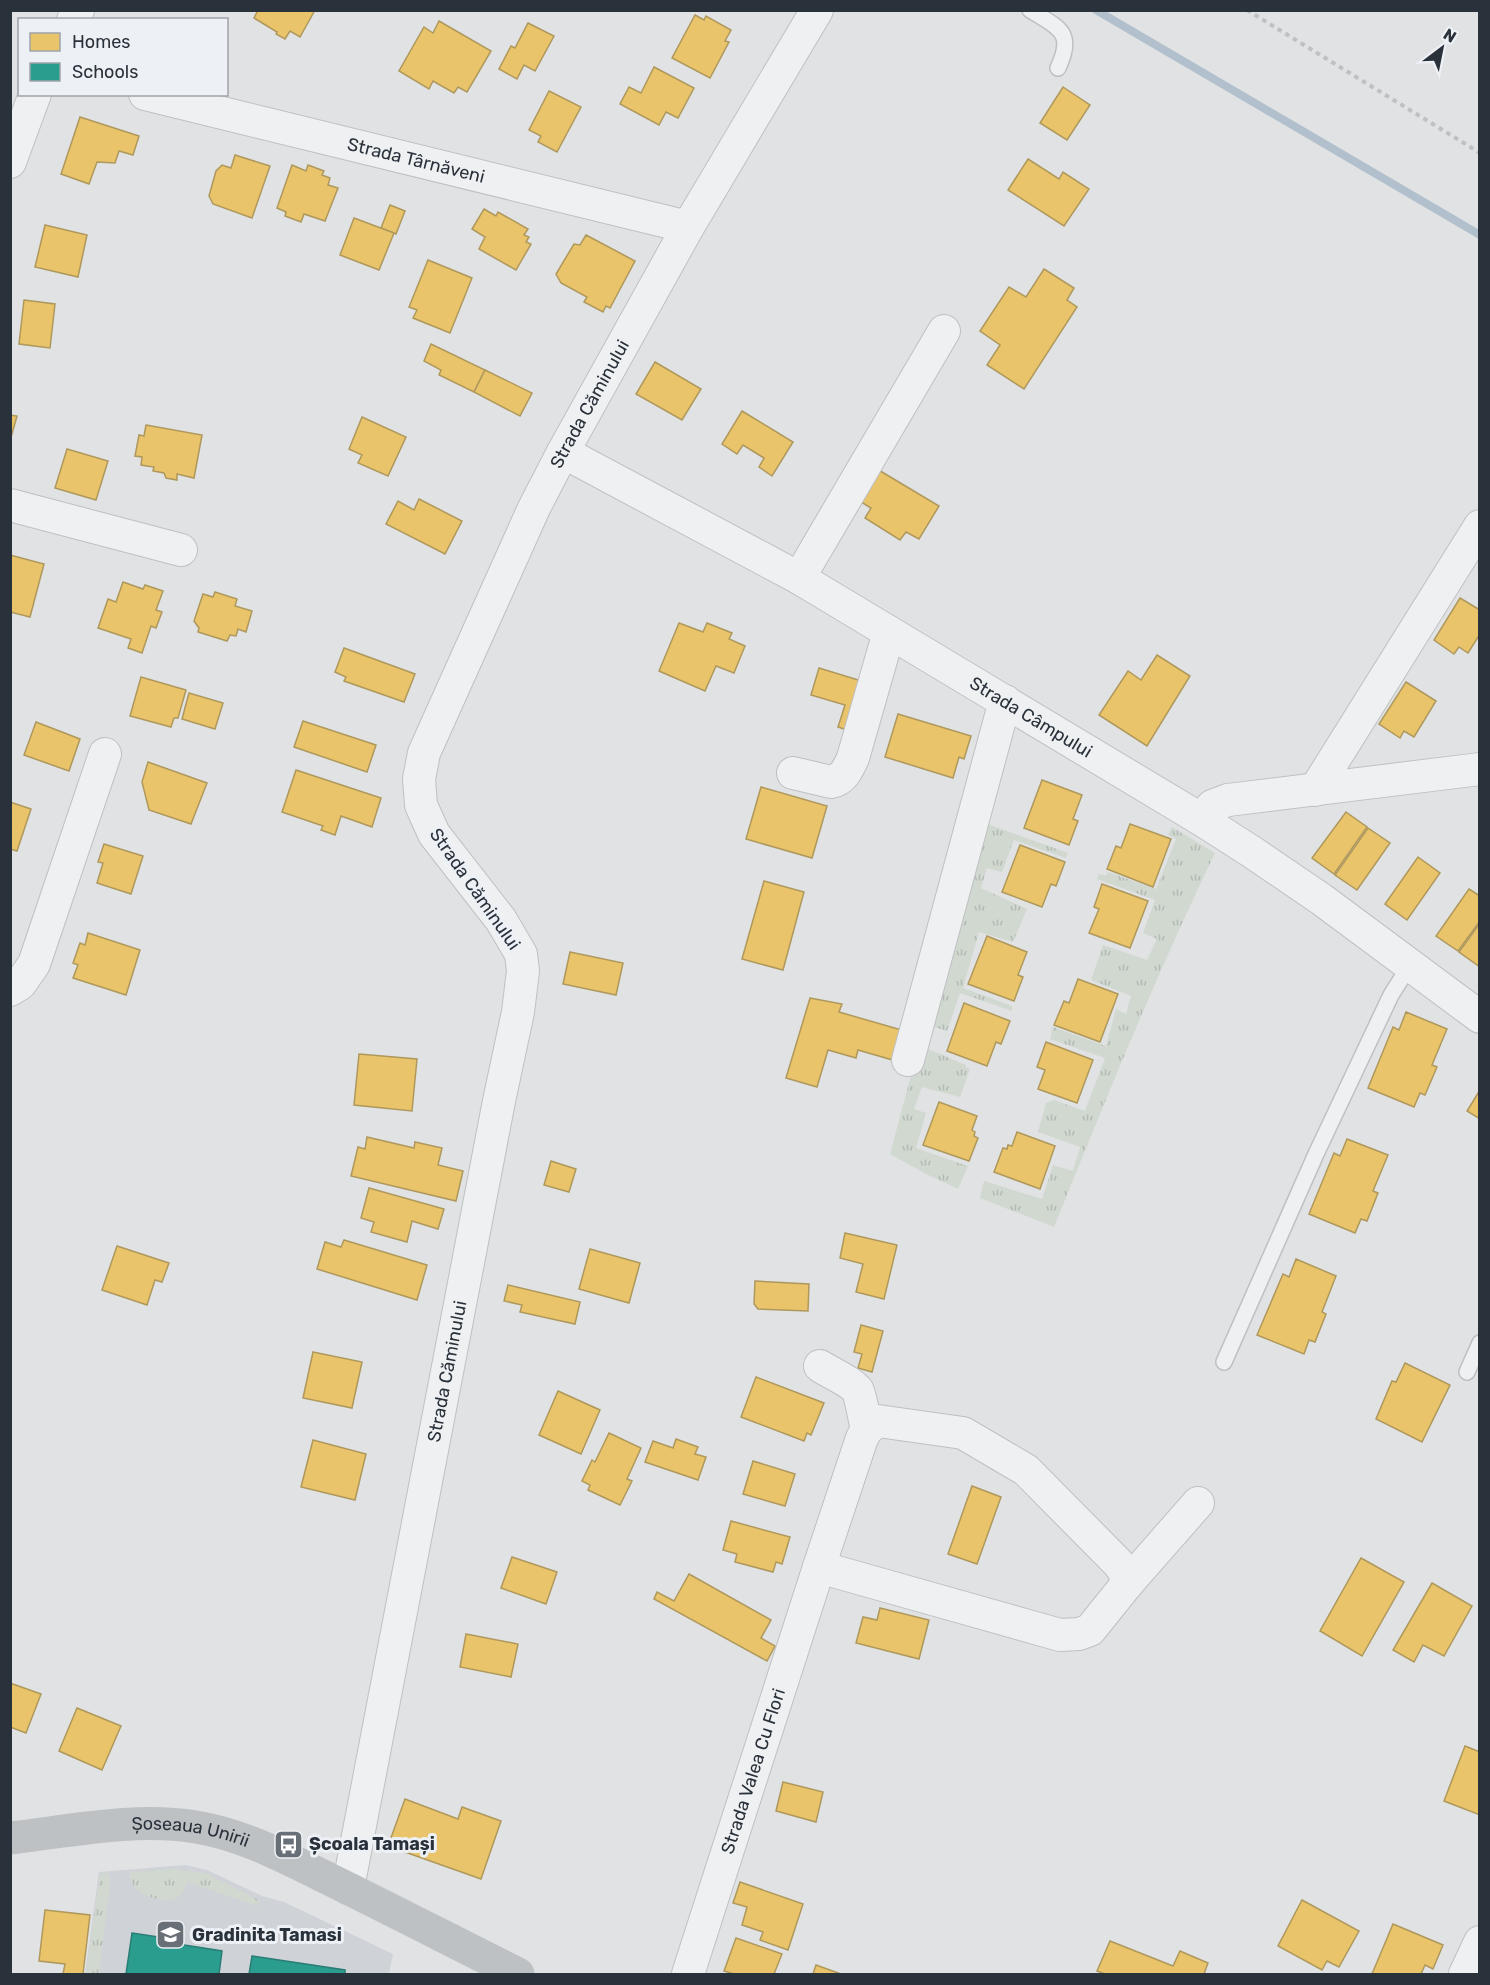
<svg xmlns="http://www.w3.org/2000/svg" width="1490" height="1985" font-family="Rubik,sans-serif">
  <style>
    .built { fill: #cfd2d7 }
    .grass { fill: url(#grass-tufts) }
    .homes { fill: #e9c46a; stroke: #af985c; stroke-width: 1.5 }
    .schools { fill: #2a9d8f; stroke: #2a7d76; stroke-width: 1.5 }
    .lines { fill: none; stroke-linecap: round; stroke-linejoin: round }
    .stream { stroke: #b1c0cc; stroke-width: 8 }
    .service-casing { stroke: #bec0c2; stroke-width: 18 }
    .minor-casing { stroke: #bec0c2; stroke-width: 34 }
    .path { stroke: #bec1c3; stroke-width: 4; stroke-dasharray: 4.5 4.5; stroke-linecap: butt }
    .service { stroke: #eff0f1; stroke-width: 15 }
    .minor { stroke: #eff0f1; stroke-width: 32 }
    .secondary { stroke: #bec1c4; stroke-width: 33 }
    .labels { text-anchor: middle; stroke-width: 6; stroke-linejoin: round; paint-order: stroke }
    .street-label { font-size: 18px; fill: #29313b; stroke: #edf0f4 }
    .poi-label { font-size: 18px; font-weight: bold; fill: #29313b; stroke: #edf0f4; text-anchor: start }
  </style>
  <defs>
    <pattern id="grass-tufts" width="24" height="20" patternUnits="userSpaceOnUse" patternTransform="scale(1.5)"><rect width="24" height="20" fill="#d1d8d0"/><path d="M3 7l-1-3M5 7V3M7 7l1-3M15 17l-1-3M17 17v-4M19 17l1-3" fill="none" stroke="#b3bab4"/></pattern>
  </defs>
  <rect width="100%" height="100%" fill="#e0e2e4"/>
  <polygon class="built" points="185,1865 207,1870 262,1896 284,1902 393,1954 389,1974 85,1974 99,1872"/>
  <g class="grass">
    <polygon points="979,821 1068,853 1066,858 1014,840 1002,872 987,868 981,888 1027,909 1013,942 979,932 963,988 1012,1006 1012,1011 960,993 947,1031 934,1027 928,1049 966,1065 965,1067 970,1069 960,1097 922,1087 914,1109 926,1113 916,1148 968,1166 958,1189 924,1173 890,1154"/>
    <path d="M1172,827L1215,853C1156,975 1105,1101 1054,1227L980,1198L984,1181L1042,1199L1053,1165L1073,1171L1080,1147L1038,1132L1046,1103L1054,1100L1085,1111L1105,1058L1050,1039L1053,1027L1106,1046L1116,1009L1126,1014L1131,996L1091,980L1103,945L1147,960L1157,939L1143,933L1155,900L1097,879L1099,874L1106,876L1108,872L1156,889L1176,839L1168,835Z"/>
    <path d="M175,1869L204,1873L259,1900L257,1906L188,1882C186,1886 183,1892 181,1895C168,1907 137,1896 131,1881C130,1878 130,1875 130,1872Z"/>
    <polygon points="100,1873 109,1873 110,1885 99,1974 86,1974"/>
  </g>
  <g class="homes">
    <polygon points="258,10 315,10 300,37 290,31 285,39 276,34 277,32 254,18"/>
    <polygon points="695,15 704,20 706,16 731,30 725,41 729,42 710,78 672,58"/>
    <polygon points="439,21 491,51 467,92 458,87 454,93 433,81 429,89 399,71 424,27 433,33"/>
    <polygon points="528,23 554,36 535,71 524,65 517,79 499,69 511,46 515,48"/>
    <polygon points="654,67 694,88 678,118 666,112 659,125 620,104 629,87 641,93"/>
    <polygon points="1063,87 1090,105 1067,140 1040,123"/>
    <polygon points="549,91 581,107 557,152 538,142 541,136 529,130"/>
    <polygon points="80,117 139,136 133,155 119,151 115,163 97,162 89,184 61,174"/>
    <polygon points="235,155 270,166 252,218 213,204 209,196 216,171 222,165 231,168"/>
    <polygon points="1028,159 1059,179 1063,172 1089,189 1064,226 1008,190"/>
    <polygon points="292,165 306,171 308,165 324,171 322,175 330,178 328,185 338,188 325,221 304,214 301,222 285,216 286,212 277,208"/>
    <polygon points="390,205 405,211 396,234 381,228"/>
    <polygon points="484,209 496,216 498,212 528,229 524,235 529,237 526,242 531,244 516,270 479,249 485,237 472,229"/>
    <polygon points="354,218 394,233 379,270 340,255"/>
    <polygon points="45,225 87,235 78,277 35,267"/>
    <polygon points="586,235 635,261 610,308 606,306 603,312 584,302 587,297 561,283 556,274 574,244 580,245"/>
    <polygon points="428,260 472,278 450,333 413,318 417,310 409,307"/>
    <polygon points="1044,269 1074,288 1067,300 1077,307 1024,389 987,365 1000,345 980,331 1009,287 1026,297"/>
    <polygon points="24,300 55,304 50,348 19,344"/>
    <polygon points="431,344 485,370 474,392 439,375 441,370 424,361"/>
    <polygon points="655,362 701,389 682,420 636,394"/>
    <polygon points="485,370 532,393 520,416 474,392"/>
    <polygon points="742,411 793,442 772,476 759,467 764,458 743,445 737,454 722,444"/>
    <polygon points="10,415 17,416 10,441"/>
    <polygon points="362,417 406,437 388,476 358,463 362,455 349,449"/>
    <polygon points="146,425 202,435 194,478 177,474 177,480 166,478 164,473 153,471 154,467 141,465 142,457 135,456 139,435 144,436"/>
    <polygon points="67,449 108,461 96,500 55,488"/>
    <polygon points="877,469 939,506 919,539 906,532 900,540 865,518 871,508 858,500"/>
    <polygon points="419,499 462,521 445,554 386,524 398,501 414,510"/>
    <polygon points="10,555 44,564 30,617 10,612"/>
    <polygon points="123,582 143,589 145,585 163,591 156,610 162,612 156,628 151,626 142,653 128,648 131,639 98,628 108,599 116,602"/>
    <polygon points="215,592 237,599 235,606 252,611 246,632 238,629 236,636 230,635 227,641 198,632 199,628 194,621 203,594 213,597"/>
    <polygon points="1460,598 1480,610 1480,634 1468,653 1459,647 1454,654 1434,640"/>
    <polygon points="679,623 703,632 707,623 732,633 729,639 745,646 734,673 716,666 705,691 659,671"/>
    <polygon points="344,648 415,674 404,702 344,681 346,677 335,672"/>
    <polygon points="1157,655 1190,676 1147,746 1099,715 1128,671 1141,680"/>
    <polygon points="819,668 868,683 853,732 838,727 845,705 811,695"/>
    <polygon points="141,677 186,690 178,718 174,718 171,727 130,716"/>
    <polygon points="1406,682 1436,701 1414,737 1404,731 1400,738 1379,724"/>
    <polygon points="189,693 223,703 215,729 182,719"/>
    <polygon points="898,714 971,736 964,759 959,757 953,778 885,757"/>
    <polygon points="303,721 376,745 367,772 294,747"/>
    <polygon points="36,722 80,739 69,771 24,755"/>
    <polygon points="148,762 207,783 191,824 149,810 142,782"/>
    <polygon points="296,770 381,798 372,827 341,816 335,835 321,830 323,826 282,812"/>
    <polygon points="1042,780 1082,795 1073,819 1078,821 1069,845 1024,828"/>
    <polygon points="761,787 827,806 812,858 746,839"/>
    <polygon points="10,802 31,809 17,851 10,849"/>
    <polygon points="1346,812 1367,827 1334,874 1312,858"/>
    <polygon points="1130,824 1171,839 1153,887 1107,869 1116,846 1121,848"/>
    <polygon points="1368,828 1390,843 1357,890 1335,875"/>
    <polygon points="104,844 143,856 131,894 97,883 103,863 98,862"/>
    <polygon points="1020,845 1065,862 1056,886 1051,884 1042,907 1002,892"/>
    <polygon points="1418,857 1440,873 1407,920 1385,904"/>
    <polygon points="764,881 804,892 783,970 742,959"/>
    <polygon points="1102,884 1148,901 1130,948 1089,933 1099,909 1094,907"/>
    <polygon points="1469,889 1480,896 1480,921 1458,951 1436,936"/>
    <polygon points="1480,923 1480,967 1459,952"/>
    <polygon points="88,933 140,950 126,995 73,978 78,965 73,963 80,943 85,945"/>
    <polygon points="987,936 1027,952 1018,975 1023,977 1014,1001 968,984"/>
    <polygon points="570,952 623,963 616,995 563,984"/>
    <polygon points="1078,979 1118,994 1100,1042 1054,1025 1064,1001 1069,1003"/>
    <polygon points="810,998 842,1004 839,1012 905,1031 896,1061 858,1050 856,1058 828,1050 817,1087 786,1078"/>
    <polygon points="964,1003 1010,1021 1001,1044 996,1042 987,1066 947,1051"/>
    <polygon points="1406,1012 1447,1029 1432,1065 1437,1067 1425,1095 1420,1093 1414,1107 1368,1088 1393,1027 1399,1030"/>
    <polygon points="1046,1042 1093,1060 1077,1103 1038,1089 1045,1070 1037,1067"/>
    <polygon points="359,1054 417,1059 412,1111 354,1105"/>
    <polygon points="1480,1090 1480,1119 1467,1111"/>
    <polygon points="939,1102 977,1116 972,1130 975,1132 974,1136 978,1138 969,1161 923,1145"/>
    <polygon points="1017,1132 1055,1146 1040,1189 994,1172 1003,1148 1007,1149 1008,1145 1012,1146"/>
    <polygon points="367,1137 414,1148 415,1142 442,1148 438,1165 463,1171 456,1201 351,1176 358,1147 365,1149"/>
    <polygon points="1347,1139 1388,1155 1373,1191 1378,1193 1367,1221 1361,1219 1355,1233 1309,1214 1334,1153 1340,1156"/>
    <polygon points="551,1161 576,1169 569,1192 544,1185"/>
    <polygon points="369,1188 444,1209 438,1229 412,1221 407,1242 371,1232 374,1222 361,1218"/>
    <polygon points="845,1233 897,1245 884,1299 856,1292 863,1264 840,1258"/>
    <polygon points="344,1240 427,1265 417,1300 317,1269 325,1242 341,1247"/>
    <polygon points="117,1246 169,1263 162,1282 155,1280 147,1305 102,1290"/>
    <polygon points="590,1249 640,1263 629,1303 579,1289"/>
    <polygon points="1296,1259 1336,1276 1322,1312 1326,1314 1315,1342 1309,1340 1304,1354 1257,1335 1283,1274 1289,1277"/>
    <polygon points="755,1281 809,1284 808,1311 758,1309 754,1304"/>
    <polygon points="508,1285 580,1302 575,1324 520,1312 522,1305 504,1301"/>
    <polygon points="861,1325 883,1331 872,1372 858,1368 862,1354 854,1352"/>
    <polygon points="313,1352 362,1362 352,1408 303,1398"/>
    <polygon points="1405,1363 1450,1385 1422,1442 1376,1419 1392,1381 1396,1382"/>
    <polygon points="756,1377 824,1403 811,1435 807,1433 804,1441 741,1417"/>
    <polygon points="558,1391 600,1410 581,1454 539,1435"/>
    <polygon points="609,1433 641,1448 627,1479 632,1481 620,1505 588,1490 590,1485 582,1481 592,1460 595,1462"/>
    <polygon points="676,1439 698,1447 695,1454 706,1457 698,1480 645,1462 653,1441 673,1448"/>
    <polygon points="313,1440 366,1454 355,1500 301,1487"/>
    <polygon points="753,1461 795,1474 785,1506 743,1494"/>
    <polygon points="972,1486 1001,1497 977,1564 948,1554"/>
    <polygon points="731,1521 790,1537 782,1564 776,1562 773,1572 735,1562 737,1554 723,1550"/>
    <polygon points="512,1557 557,1572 546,1604 501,1588"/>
    <polygon points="1361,1558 1404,1582 1362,1656 1320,1631"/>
    <polygon points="689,1574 771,1620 761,1638 775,1646 767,1661 654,1599 657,1592 674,1601"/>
    <polygon points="1432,1583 1472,1606 1444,1656 1423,1645 1414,1662 1393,1650"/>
    <polygon points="880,1608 929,1620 919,1659 856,1643 863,1617 877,1620"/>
    <polygon points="466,1634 518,1644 511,1677 460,1667"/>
    <polygon points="10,1683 41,1694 26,1733 10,1727"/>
    <polygon points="77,1708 121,1726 102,1770 59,1751"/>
    <polygon points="1465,1746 1480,1752 1480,1815 1444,1801"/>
    <polygon points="783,1782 823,1792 816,1822 776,1811"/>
    <polygon points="405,1799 458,1819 462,1807 501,1821 481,1879 388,1846"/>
    <polygon points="740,1882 803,1904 788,1950 760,1940 763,1932 742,1925 747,1907 733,1903"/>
    <polygon points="1302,1900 1359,1931 1339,1967 1327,1961 1322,1970 1278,1946"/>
    <polygon points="45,1910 90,1915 83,1974 63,1974 65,1964 39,1961"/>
    <polygon points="1393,1924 1443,1945 1433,1969 1425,1965 1421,1974 1372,1974"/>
    <polygon points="736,1938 782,1954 774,1974 734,1974 724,1971"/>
    <polygon points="1110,1941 1173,1966 1180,1951 1208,1963 1204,1974 1105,1974 1097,1971"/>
    <polygon points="816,1965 841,1974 813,1974"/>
  </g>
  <g class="schools">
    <polygon points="132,1933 166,1938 165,1942 222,1951 219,1974 126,1974"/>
    <polygon points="252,1956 345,1970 345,1974 249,1974"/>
  </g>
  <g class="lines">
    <polyline class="stream" points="1096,10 1480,235"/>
    <defs>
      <g id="service">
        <path d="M1030,10C1059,28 1075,32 1058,68"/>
        <polyline points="1224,1362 1316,1154 1391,995 1410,965"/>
        <polyline points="1467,1372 1480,1343"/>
      </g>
      <g id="minor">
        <polyline points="73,20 78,10"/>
        <path id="s1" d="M145,94L688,227"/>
        <polyline points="10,162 35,94"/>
        <path id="s2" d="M563,452L799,578L1202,820L1252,852L1321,899L1480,1017"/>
        <polyline points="10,505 181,550"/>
        <polyline points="799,578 944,331"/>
        <path d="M793,773L831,782C843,780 848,769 853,758L889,632"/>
        <polyline points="1315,790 1480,526"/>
        <polyline points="1202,820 1212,806 1228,800 1480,769"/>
        <polyline points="10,990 20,984 34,964 105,754"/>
        <polyline points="908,1060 1005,701"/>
        <path d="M820,1366C829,1372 852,1382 858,1391C860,1394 865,1422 867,1429"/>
        <polyline points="819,1567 1060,1635 1079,1634 1090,1630 1127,1584 1198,1503"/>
        <path id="s3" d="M348,1888L499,1101L518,1012L523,971L521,954L501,920L434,834L421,805L419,779L424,753L534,508L563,452L688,227L817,10"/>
        <path id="s4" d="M688,1974L819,1567L862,1438L867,1429L878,1421L963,1433L1026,1470L1118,1563L1124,1571L1127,1584"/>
        <polyline points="1465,1974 1480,1942"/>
      </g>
    </defs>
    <use href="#service" class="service-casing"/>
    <use href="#minor" class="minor-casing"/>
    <polyline class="path" points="1247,10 1480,153"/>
    <use href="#service" class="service"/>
    <use href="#minor" class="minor"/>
    <path class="secondary" id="s5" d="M10,1838C71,1831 135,1817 196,1827C245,1835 288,1859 331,1880C394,1911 456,1943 518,1974"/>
  </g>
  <defs>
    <symbol id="bus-square" viewBox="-11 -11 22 22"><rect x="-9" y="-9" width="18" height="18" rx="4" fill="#696f76" stroke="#edf0f4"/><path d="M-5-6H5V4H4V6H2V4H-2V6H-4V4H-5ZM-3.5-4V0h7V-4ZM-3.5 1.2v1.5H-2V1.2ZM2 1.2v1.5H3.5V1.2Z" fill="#fff"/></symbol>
    <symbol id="school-square" viewBox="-11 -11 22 22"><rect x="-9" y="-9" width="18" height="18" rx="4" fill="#696f76" stroke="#edf0f4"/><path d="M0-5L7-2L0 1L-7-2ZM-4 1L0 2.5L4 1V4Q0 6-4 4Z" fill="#fff"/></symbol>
  </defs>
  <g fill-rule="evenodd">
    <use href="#bus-square" x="272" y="1828" width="33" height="33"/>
    <use href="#school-square" x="154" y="1918" width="33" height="33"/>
  </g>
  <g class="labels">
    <g class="street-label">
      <text dy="6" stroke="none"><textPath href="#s1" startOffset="279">Strada Târnăveni</textPath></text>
      <text dy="6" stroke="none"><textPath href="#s3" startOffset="1570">Strada Căminului</textPath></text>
      <text dy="6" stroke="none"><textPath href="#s2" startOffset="538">Strada Câmpului</textPath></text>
      <text transform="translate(475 889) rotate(55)" y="6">Strada Căminului</text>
      <text dy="6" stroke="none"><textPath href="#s3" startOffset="526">Strada Căminului</textPath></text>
      <text dy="6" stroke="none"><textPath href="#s4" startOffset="213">Strada Valea Cu Flori</textPath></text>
      <text dy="6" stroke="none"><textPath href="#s5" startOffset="182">Șoseaua Unirii</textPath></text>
    </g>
    <g class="poi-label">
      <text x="309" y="1850">Școala Tamași</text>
      <text x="192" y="1941">Gradinita Tamasi</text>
    </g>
  </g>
  <rect width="1490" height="1985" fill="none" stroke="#29313b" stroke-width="24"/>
  <rect x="18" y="18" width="210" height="78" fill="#edf0f4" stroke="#9fa4aa" stroke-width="1.5"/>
  <rect x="30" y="33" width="30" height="18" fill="#e9c46a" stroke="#9fa4aa" stroke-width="1.5"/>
  <text x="72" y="48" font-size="18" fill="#29313b">Homes</text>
  <rect x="30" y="63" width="30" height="18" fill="#2a9d8f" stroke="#9fa4aa" stroke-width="1.5"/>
  <text x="72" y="78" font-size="18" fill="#29313b">Schools</text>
  <g transform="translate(1442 48) rotate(32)" stroke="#edf0f4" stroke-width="4.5" paint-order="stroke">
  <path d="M0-4.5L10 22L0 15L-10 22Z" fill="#29313b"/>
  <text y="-9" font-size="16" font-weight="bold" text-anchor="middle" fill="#29313b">N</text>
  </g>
</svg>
